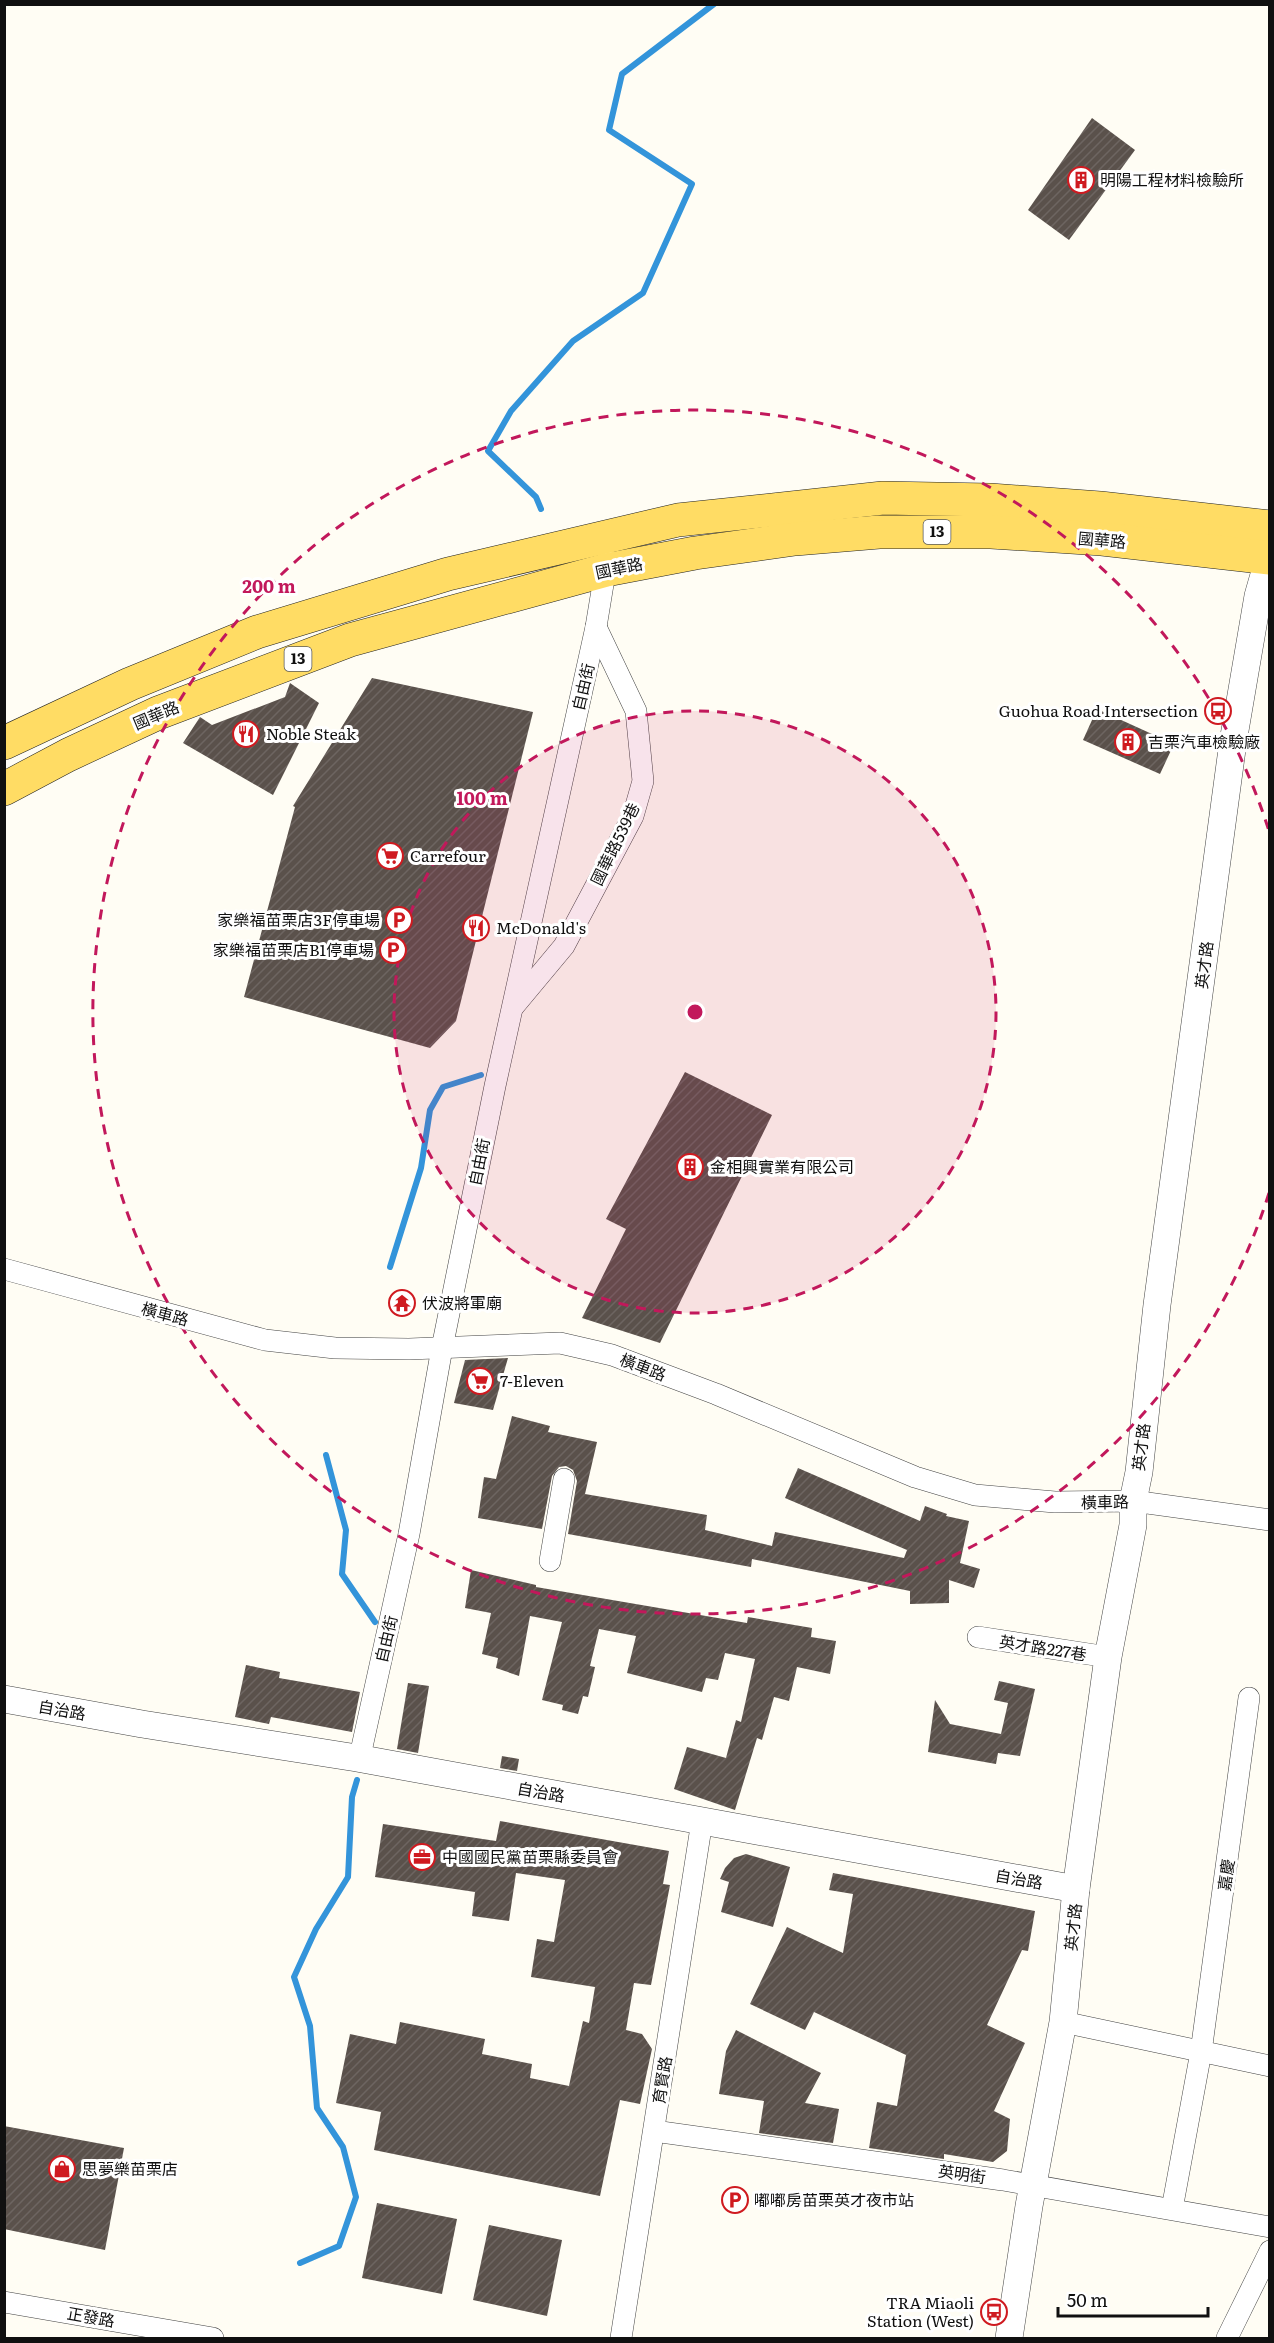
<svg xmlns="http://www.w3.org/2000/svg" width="1274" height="2343" font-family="Literata,'Noto Sans TC',serif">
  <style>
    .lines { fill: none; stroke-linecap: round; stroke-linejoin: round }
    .stream { stroke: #3394da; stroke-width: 6 }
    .building { fill: url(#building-hatch) }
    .minor-casing { stroke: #434343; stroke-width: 22 }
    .tertiary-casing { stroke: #434343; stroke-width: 28 }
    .primary-casing { stroke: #212121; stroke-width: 34 }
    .minor { stroke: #fff; stroke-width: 21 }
    .tertiary { stroke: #fff; stroke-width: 27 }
    .primary { stroke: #ffdc64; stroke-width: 33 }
    .ring { fill: none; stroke: #c2185b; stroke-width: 3; stroke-dasharray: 10 8 }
    .labels { text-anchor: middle; stroke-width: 6; stroke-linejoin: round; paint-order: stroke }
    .shield { fill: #fff; stroke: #585858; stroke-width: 1.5 }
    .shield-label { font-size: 15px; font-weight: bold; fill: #101010 }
    .poi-label { font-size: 16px; fill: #101010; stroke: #fff; text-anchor: start }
    .street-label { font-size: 16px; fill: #101010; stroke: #fff }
    .centre { fill: #c2185b; stroke: #fff; stroke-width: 3 }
    .ring-label { font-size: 18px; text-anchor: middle; font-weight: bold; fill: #c2185b; stroke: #fff; stroke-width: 6; stroke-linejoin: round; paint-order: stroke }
  </style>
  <defs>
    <pattern id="building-hatch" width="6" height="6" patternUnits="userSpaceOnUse" patternTransform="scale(1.5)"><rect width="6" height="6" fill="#5a514b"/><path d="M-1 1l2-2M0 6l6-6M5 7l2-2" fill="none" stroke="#6d6561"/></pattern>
  </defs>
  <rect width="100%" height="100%" fill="#fffdf4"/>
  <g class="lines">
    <g class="stream">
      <polyline points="541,509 536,497 488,451 511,411 573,341 643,293 692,184 609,130 622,74 714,4"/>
      <polyline points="390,1267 421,1168 430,1110 443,1087 481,1075"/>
      <polyline points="326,1455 346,1530 342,1574 375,1622"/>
      <polyline points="300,2263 339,2246 356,2197 343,2147 317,2108 310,2026 294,1977 316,1929 348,1877 352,1797 357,1780"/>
    </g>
  </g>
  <g class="building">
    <polygon points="1092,118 1135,150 1069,240 1028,210"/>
    <polygon points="372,678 533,712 456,1021 430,1048 244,997 295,807 293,806"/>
    <polygon points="290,683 319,703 273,795 183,743 200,717 212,725 285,697"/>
    <polygon points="1097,709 1174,744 1160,774 1083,740"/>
    <polygon points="685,1072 772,1115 660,1343 582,1318 626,1229 606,1219"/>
    <polygon points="508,1358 493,1410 454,1403 465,1360"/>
    <polygon points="512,1416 550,1426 548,1432 597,1442 585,1494 707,1515 705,1530 772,1546 775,1532 904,1558 907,1550 785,1498 798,1468 920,1521 925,1506 947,1514 946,1516 969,1521 960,1563 980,1569 974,1588 949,1580 949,1603 910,1604 910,1591 752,1559 751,1567 568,1534 577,1481 573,1470 566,1466 559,1467 552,1476 542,1529 478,1518 484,1477 496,1479"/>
    <polygon points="471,1570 536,1585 536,1587 747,1623 748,1617 812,1628 811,1637 836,1641 830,1674 797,1667 789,1701 774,1697 762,1740 757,1738 735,1810 674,1789 687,1747 726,1758 736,1720 741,1722 755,1659 725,1653 718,1680 706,1678 702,1692 627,1673 636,1636 599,1629 590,1666 595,1667 588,1697 583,1696 578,1714 562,1710 563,1705 542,1700 562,1622 530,1616 519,1676 496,1668 498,1658 482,1654 491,1613 465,1608"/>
    <polygon points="246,1665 280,1672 279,1678 360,1692 352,1732 271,1717 269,1724 235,1717"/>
    <polygon points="999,1681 1035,1689 1020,1756 998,1753 996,1764 928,1752 935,1700 950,1724 1001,1734 1008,1703 994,1700"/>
    <polygon points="408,1683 429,1686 418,1753 397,1749"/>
    <polygon points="502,1756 519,1759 517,1771 500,1768"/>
    <polygon points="500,1821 669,1851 663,1884 670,1885 651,1985 634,1983 626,2030 642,2034 652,2049 640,2104 620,2100 600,2196 374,2150 381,2112 336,2103 350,2034 396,2044 400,2022 485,2039 482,2054 532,2064 530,2078 569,2086 583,2021 589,2023 595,1987 531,1977 537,1939 554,1942 565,1880 516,1873 509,1921 472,1916 475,1892 375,1877 383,1824 496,1841"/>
    <polygon points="746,1854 790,1867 773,1927 721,1912 729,1882 720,1879 725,1868 734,1858"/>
    <polygon points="833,1873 1035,1911 1028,1951 1022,1950 987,2025 1025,2043 994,2111 1010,2119 1007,2151 993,2162 944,2154 944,2159 869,2148 877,2102 897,2106 906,2055 814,2012 805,2030 750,2004 787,1927 843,1953 853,1894 829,1890"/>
    <polygon points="736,2030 821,2073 805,2103 839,2109 833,2143 759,2133 764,2101 719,2094 726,2051"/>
    <polygon points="4,2126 124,2148 105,2250 4,2229"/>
    <polygon points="377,2203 457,2219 442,2294 362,2278"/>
    <polygon points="489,2225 562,2240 547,2316 473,2300"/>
  </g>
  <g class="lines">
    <defs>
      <g id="minor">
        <polyline points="514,1006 564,946 633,816 643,781 636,711 596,627"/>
        <polyline points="4,1269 265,1340 335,1348 409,1349 560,1343 612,1355 716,1394 915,1477 975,1495 1055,1502 1133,1501 1270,1520"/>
        <polyline points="550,1561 564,1479"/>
        <polyline points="978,1637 1108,1657"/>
        <polyline points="357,1758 360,1756 409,1534 442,1348 495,1086 596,627 607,560"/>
        <polyline points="1063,2022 1270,2066"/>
        <polyline points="654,2131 1003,2180 1270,2227"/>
        <polyline points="1172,2209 1201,2052 1249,1698"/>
        <polyline points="4,2302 213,2338"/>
        <polyline points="621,2338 702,1821"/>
        <polyline points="1227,2338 1270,2251"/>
      </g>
      <g id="tertiary">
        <polyline points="4,1699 142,1724 357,1758 1076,1889"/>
        <polyline points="1009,2338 1029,2206 1063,2022 1076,1889 1108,1657 1133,1525 1133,1501 1139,1472 1157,1305 1233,742 1258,596 1270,554"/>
      </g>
      <g id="primary">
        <polyline points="4,743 130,684 257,632 448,574 678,520 883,498 990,500 1100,508 1270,527"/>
        <polyline points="4,789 68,755 158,713 350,640 606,570 695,553 795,539 879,532 991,532 1102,539 1270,558"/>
      </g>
    </defs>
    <use href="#minor" class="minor-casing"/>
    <use href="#tertiary" class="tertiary-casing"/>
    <use href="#primary" class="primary-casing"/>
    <use href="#minor" class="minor"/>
    <use href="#tertiary" class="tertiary"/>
    <use href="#primary" class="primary"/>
  </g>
  <circle cx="695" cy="1012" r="301" fill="#c2185b" fill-opacity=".12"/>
  <g class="ring">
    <circle cx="695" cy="1012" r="301"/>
    <path d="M1269 1193A602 602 0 1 1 1269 831"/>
  </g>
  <defs>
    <symbol id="building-ring" viewBox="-11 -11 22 22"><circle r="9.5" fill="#fff" stroke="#cf1a20" stroke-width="1.5"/><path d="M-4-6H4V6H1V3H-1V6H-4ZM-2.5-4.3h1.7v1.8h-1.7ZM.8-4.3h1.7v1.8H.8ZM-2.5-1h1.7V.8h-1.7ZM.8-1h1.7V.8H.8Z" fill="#cf1a20"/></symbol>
    <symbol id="bus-ring" viewBox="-11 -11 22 22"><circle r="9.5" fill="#fff" stroke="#cf1a20" stroke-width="1.5"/><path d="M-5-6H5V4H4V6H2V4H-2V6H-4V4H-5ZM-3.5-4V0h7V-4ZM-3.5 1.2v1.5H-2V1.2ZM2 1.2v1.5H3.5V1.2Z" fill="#cf1a20"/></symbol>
    <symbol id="restaurant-ring" viewBox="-11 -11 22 22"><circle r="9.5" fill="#fff" stroke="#cf1a20" stroke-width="1.5"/><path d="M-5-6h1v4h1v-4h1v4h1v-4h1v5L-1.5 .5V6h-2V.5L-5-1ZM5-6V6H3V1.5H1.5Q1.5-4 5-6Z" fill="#cf1a20"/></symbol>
    <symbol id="supermarket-ring" viewBox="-11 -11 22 22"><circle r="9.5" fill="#fff" stroke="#cf1a20" stroke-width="1.5"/><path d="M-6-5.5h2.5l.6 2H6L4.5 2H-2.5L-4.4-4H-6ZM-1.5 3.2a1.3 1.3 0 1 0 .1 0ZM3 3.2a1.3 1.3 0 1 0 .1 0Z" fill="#cf1a20"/></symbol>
    <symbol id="parking-ring" viewBox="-11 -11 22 22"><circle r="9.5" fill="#fff" stroke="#cf1a20" stroke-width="1.5"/><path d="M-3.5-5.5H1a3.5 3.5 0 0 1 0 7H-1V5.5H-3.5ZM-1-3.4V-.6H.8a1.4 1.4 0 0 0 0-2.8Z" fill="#cf1a20"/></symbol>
    <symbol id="temple-ring" viewBox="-11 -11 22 22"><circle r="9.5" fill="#fff" stroke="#cf1a20" stroke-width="1.5"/><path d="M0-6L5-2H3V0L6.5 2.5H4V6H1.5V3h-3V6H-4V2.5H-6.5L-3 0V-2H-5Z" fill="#cf1a20"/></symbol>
    <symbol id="office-ring" viewBox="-11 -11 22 22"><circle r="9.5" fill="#fff" stroke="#cf1a20" stroke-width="1.5"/><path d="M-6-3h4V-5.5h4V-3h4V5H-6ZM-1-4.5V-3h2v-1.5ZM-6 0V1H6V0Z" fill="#cf1a20"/></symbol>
    <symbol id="shop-ring" viewBox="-11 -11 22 22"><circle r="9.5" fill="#fff" stroke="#cf1a20" stroke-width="1.5"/><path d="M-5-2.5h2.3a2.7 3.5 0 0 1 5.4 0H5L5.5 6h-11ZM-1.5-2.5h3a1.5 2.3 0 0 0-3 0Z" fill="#cf1a20"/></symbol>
  </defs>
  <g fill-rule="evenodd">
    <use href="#building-ring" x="1066" y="165" width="30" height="30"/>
    <use href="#bus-ring" x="1203" y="696" width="30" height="30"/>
    <use href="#restaurant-ring" x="231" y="719" width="30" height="30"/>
    <use href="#building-ring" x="1113" y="727" width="30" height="30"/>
    <use href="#supermarket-ring" x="375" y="841" width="30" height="30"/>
    <use href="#parking-ring" x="384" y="905" width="30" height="30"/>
    <use href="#restaurant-ring" x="461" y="913" width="30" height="30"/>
    <use href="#parking-ring" x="378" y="935" width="30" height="30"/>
    <use href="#building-ring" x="675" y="1152" width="30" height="30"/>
    <use href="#temple-ring" x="387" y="1288" width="30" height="30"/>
    <use href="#supermarket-ring" x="465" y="1366" width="30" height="30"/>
    <use href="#office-ring" x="407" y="1842" width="30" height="30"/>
    <use href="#shop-ring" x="47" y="2154" width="30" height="30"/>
    <use href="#parking-ring" x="720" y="2185" width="30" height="30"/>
    <use href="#bus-ring" x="979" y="2297" width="30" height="30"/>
  </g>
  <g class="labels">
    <g class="shield">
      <rect x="923.5" y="520" width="27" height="24" rx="4.5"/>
      <rect x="284.5" y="647" width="27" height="24" rx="4.5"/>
    </g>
    <g class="shield-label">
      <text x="937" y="537">13</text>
      <text x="298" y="664">13</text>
    </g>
    <g class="poi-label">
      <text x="1100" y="186">明陽工程材料檢驗所</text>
      <text x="1198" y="717" text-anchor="end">Guohua Road Intersection</text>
      <text x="266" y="740">Noble Steak</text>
      <text x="1148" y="748">吉栗汽車檢驗廠</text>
      <text x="410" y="862">Carrefour</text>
      <text x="380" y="926" text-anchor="end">家樂福苗栗店3F停車場</text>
      <text x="496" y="934">McDonald's</text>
      <text x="374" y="956" text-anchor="end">家樂福苗栗店B1停車場</text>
      <text x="710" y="1173">金相興實業有限公司</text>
      <text x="422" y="1309">伏波將軍廟</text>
      <text x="500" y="1387">7-Eleven</text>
      <text x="442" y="1863">中國國民黨苗栗縣委員會</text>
      <text x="82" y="2175">思夢樂苗栗店</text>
      <text x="754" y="2206">嘟嘟房苗栗英才夜市站</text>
      <text x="974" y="2309" text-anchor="end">TRA Miaoli<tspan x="974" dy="18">Station (West)</tspan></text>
    </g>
    <g class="street-label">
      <text transform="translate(1102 540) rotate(5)" y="6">國華路</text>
      <text transform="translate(619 568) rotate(-12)" y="6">國華路</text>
      <text transform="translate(583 687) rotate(-77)" y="6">自由街</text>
      <text transform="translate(156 715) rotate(-23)" y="6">國華路</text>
      <text transform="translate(615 844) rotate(-64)" y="6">國華路539巷</text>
      <text transform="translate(1204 965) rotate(-83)" y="6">英才路</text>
      <text transform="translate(479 1162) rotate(-79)" y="6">自由街</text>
      <text transform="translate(165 1314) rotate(15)" y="6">橫車路</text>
      <text transform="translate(643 1367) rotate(21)" y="6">橫車路</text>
      <text transform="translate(1141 1447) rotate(-83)" y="6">英才路</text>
      <text transform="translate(1105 1502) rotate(-1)" y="6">橫車路</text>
      <text transform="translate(386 1639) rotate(-77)" y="6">自由街</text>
      <text transform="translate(1043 1648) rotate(9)" y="6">英才路227巷</text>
      <text transform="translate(62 1710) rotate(10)" y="6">自治路</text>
      <text transform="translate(541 1792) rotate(10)" y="6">自治路</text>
      <text transform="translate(1226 1875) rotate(-82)" y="6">嘉慶</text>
      <text transform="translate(1019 1879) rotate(10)" y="6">自治路</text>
      <text transform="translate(1073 1927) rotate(-84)" y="6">英才路</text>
      <text transform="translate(662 2080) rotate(-81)" y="6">育賢路</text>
      <text transform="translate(962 2174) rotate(8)" y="6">英明街</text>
      <text transform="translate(91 2317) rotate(10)" y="6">正發路</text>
    </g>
  </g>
  <circle cx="695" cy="1012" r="9" class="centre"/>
  <g class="ring-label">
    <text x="269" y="593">200 m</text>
    <text x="482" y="805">100 m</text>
  </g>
  <rect width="1274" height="2343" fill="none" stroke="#101010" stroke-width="12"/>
  <path d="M1058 2307v9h150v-9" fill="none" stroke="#101010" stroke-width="3"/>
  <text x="1067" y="2307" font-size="18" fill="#101010" stroke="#ffffff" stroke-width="4.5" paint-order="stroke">50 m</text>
</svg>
